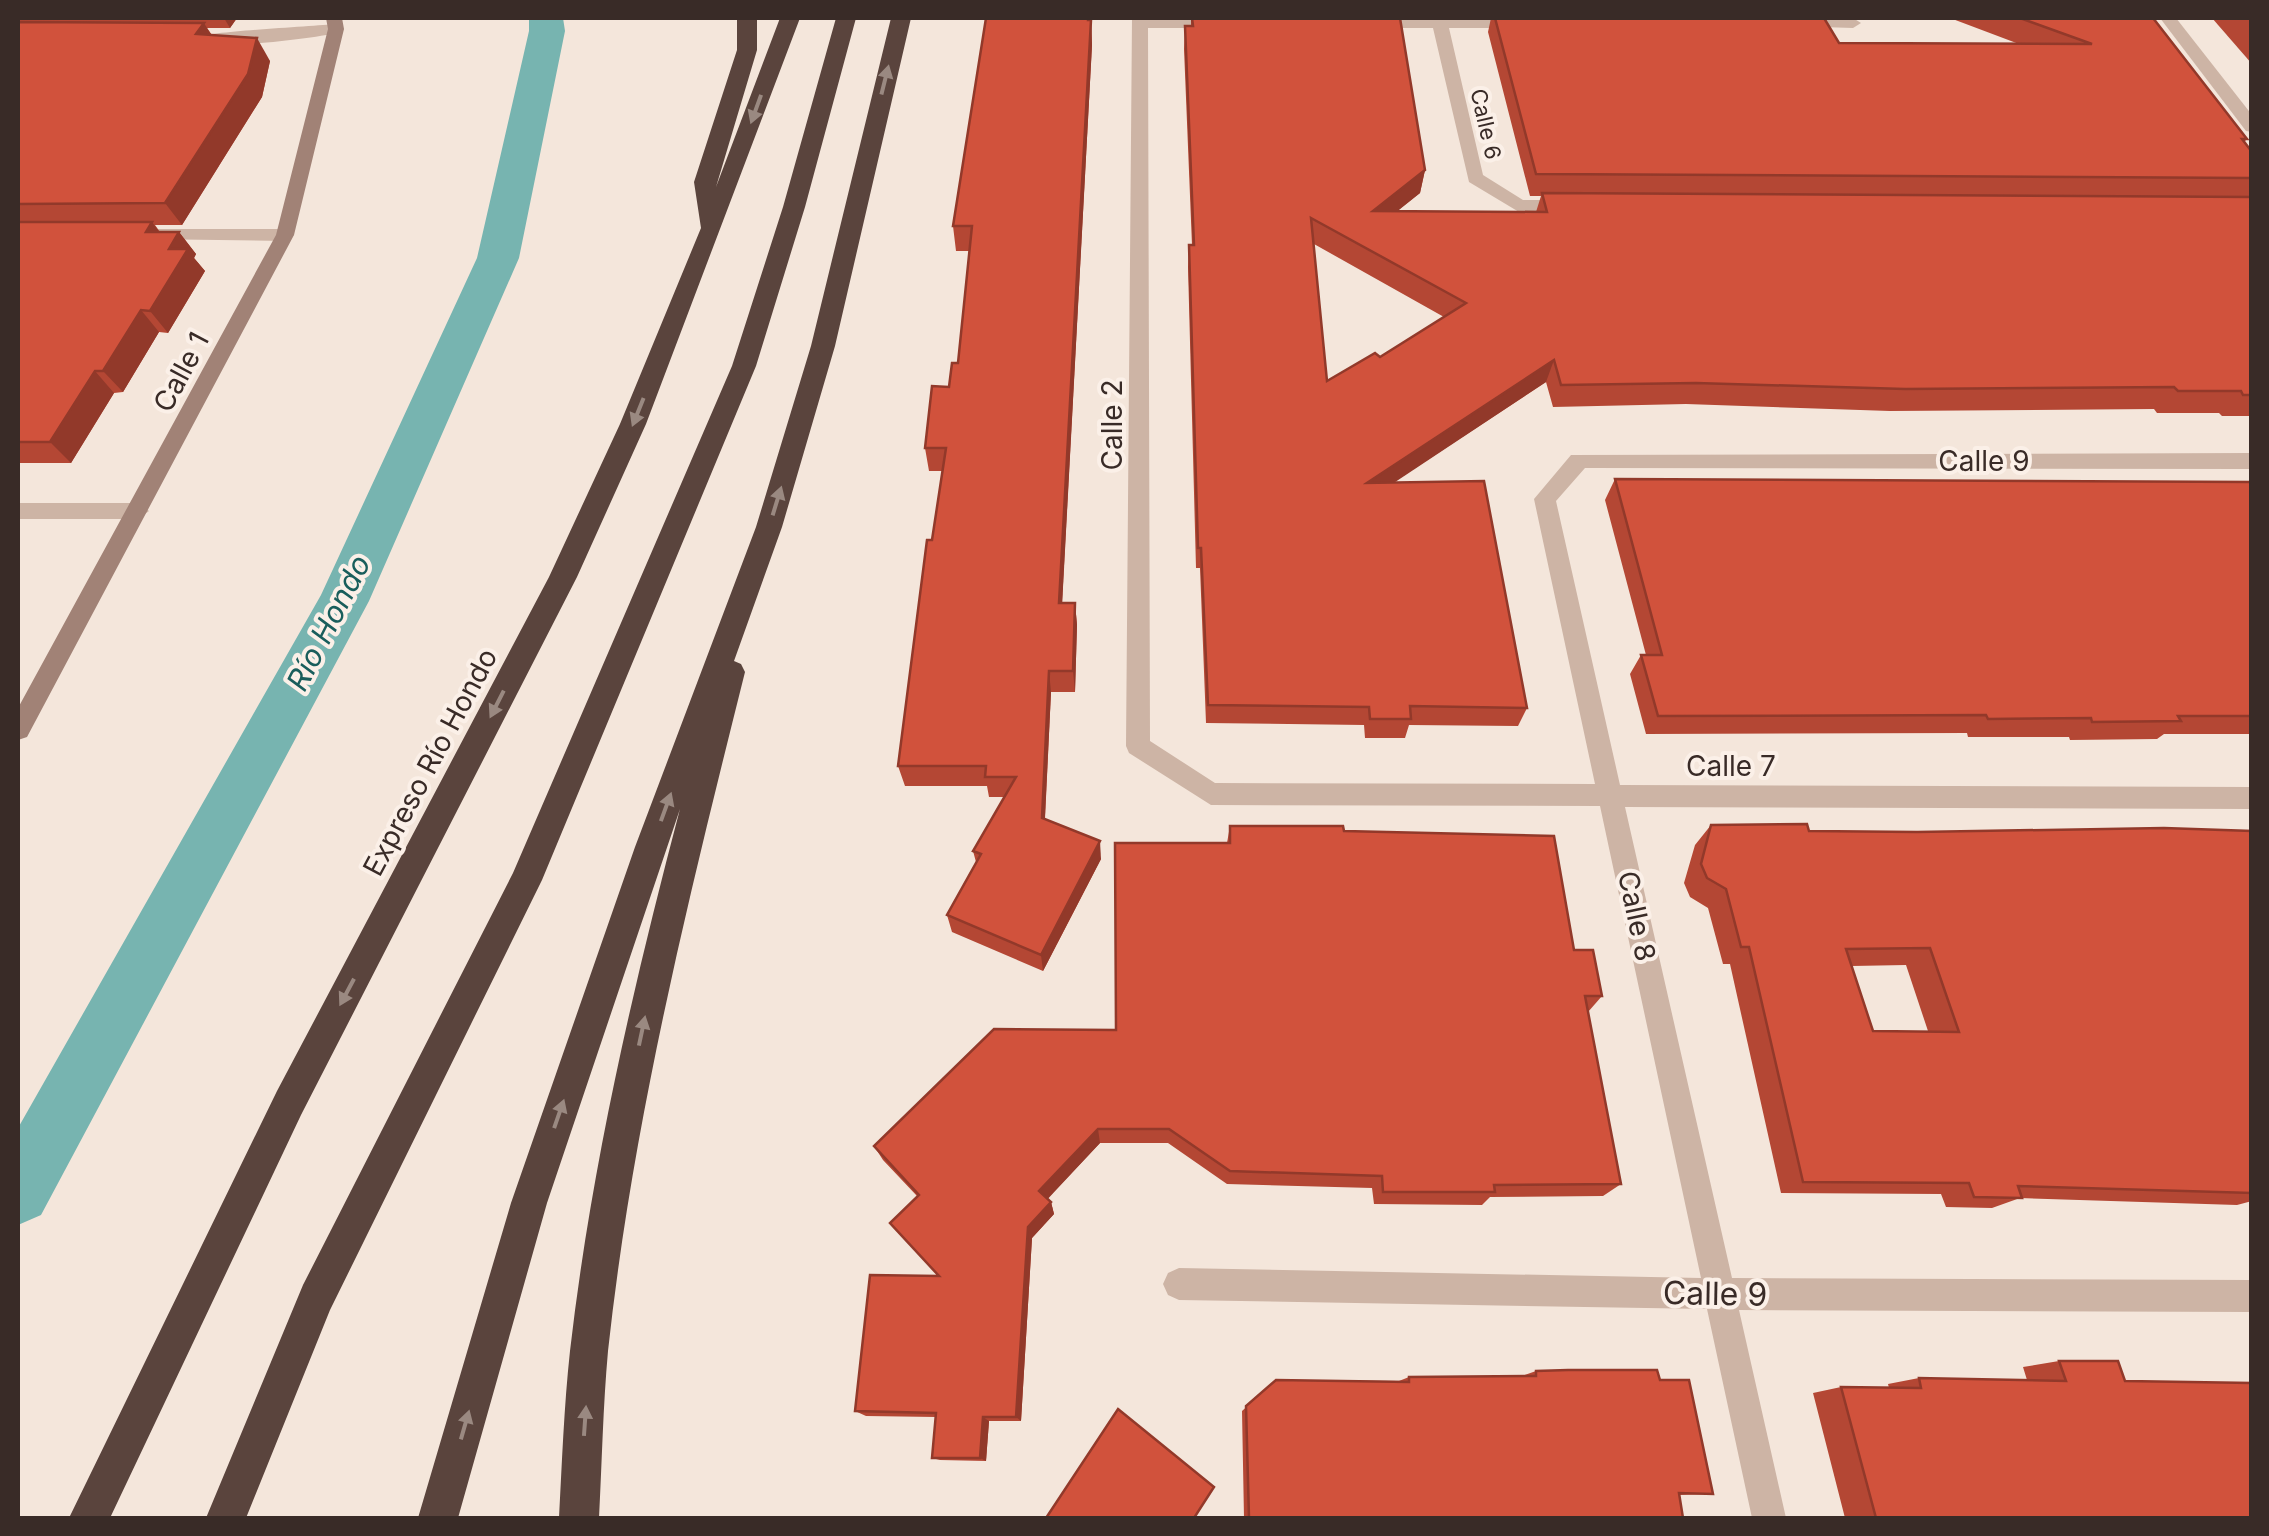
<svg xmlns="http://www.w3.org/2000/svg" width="2269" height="1536" font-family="Inter,sans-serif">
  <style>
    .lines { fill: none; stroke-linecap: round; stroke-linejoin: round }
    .canal { fill: #77b4b0; fill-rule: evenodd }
    .street { fill: #cdb4a5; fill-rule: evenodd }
    .secondary { fill: #a18276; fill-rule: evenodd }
    .highway { fill: #5a443d; fill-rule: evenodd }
    .wall { fill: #b44734; fill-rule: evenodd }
    .shaded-wall { fill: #92392a }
    .building { fill: #d1523c; stroke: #92392a; stroke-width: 2.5; fill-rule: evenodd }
    .oneway { fill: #9a8981 }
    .labels { text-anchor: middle; stroke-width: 8; stroke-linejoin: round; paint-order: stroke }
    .far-street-label { font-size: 22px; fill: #392b27; stroke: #fbf0e8 }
    .street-label { font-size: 28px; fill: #392b27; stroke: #fbf0e8 }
    .water-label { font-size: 30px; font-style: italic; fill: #195e5c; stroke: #fbf0e8 }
    .near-street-label { font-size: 32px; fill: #392b27; stroke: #fbf0e8 }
  </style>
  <rect width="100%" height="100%" fill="#f4e6db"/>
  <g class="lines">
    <polygon class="canal" points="529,18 563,18 565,31 519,258 369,601 41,1215 18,1225 18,1128 321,595 477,258 529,31"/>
    <g class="street">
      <polygon points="1132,18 1225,18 1233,23 1225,28 1148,28 1150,741 1215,783 1595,784 1534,499 1571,455 2252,453 2252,469 1585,468 1556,501 1620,785 2252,787 2252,809 1625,807 1732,1278 2252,1280 2252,1312 1739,1310 1786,1518 1752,1518 1707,1309 1179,1300 1168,1295 1163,1284 1168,1273 1179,1268 1701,1278 1600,806 1211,805 1129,753 1126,746"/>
      <polygon points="1447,18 1520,18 1528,23 1520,28 1449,28 1483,175 1523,200 1572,200 1581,206 1578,210 1519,212 1469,182 1433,28 1370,28 1362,23 1370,18"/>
      <polygon points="1795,18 1853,18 1861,23 1853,28 1789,26 1787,23"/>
      <polygon points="2160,18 2176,18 2252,115 2252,132 2246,131"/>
      <path d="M336,24L344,29L342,32C314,38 219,52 198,37C206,32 315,26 336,24Z"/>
      <polygon points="150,229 285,229 294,235 285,241 143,239 143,231"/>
      <polygon points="18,503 138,503 149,511 138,519 18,519"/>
    </g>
    <polygon class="secondary" points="326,18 342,18 344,29 294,235 27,737 18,740 18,708 276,235 328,29"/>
    <g class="highway">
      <polygon points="737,18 757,18 757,50 716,187 780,18 800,18 646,424 577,577 301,1115 110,1518 69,1518 277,1091 549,577 620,424 701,228 694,182 737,50"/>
      <polygon points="836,18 856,18 805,207 756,366 542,880 330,1310 246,1518 206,1518 303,1285 513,873 732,366 783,207"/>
      <path d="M891,18H911L835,346L782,527L734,661L741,664L745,672C689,896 633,1120 608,1351C603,1406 602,1462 599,1518H559C562,1463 564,1406 570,1351C591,1168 633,987 680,809L547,1203L458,1518H418L511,1203L635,847L756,527L811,346Z"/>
    </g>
  </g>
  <g class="wall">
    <polygon points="18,18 237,18 230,28 207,28 212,35 270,61 262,97 182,225 155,225 160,232 179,232 196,254 194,258 205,271 168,333 159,332 123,392 114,393 71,463 18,463"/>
    <polygon points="986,18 1089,18 1089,20 1091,20 1092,45 1062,603 1075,603 1077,625 1075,692 1051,692 1045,819 1101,859 1043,971 952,932 947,915 976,862 973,851 1005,797 989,797 987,786 905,786 898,766 942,471 929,471 925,448 958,363 969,251 956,251 953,226"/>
    <path d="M1191,18H1400L1425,170L1420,193L1397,211L1536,212L1541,196H1530L1488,32L1491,18H1824L1839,43L2019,44L1950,18H2153L2247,139L2244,142L2252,178V416H2222L2219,413H2157L2154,409L1890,411L1686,404L1553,407L1546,382L1394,482L1527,708L1518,726L1409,725L1405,738H1365L1364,725L1206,723L1200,568H1196L1188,267L1189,245H1192L1184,49L1185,26H1191ZM1314,244L1444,317L1380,357L1327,381Z"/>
    <polygon points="2212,18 2252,18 2252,64"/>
    <polygon points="1615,479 2252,482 2252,734 2164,734 2157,739 2070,740 2069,737 1968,737 1967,733 1646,734 1630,674 1641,655 1646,655 1605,500"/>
    <path d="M1711,825L1809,831L1917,832L2252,831V1201L2237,1205L2020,1198L1992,1208L1946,1207L1941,1194L1781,1193L1730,964H1723L1708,908L1690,897L1684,883L1695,845ZM1906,965L1928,1031H1873L1852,966Z"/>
    <polygon points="1230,826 1344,831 1574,950 1602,996 1588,1012 1621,1184 1603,1196 1490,1197 1482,1205 1374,1204 1372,1188 1227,1184 1168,1143 1100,1143 1047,1199 1051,1202 1054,1214 1032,1238 1021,1421 989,1421 986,1461 940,1460 932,1458 936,1417 866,1416 855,1411 938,1276 917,1196 883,1160 874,1146 1116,1030 1227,843"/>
    <polygon points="2059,1361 2125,1381 2252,1518 1845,1518 1813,1393 1841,1387 1889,1388 1888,1384 1919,1378 2027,1380 2023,1367"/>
    <polygon points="1536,1371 1660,1380 1713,1494 1679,1495 1683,1518 1244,1518 1242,1411 1276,1380 1399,1381 1409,1377 1522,1376"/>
  </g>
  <g class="shaded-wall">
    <polygon points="224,18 237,18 230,28"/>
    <polygon points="1091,20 1092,45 1061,625 1059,603"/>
    <polygon points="204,23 218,46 196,34"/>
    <polygon points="257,38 270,61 262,97 182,225 165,203"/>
    <polygon points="1425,170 1420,193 1369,234 1373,211"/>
    <polygon points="152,222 169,245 146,232"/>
    <polygon points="179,232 196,254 194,258 205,271 168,333 150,311 169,249"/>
    <polygon points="141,310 159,332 123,392 103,371"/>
    <polygon points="1554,360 1546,382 1362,504 1367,483"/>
    <polygon points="95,371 114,393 71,463 50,442"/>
    <polygon points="1075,603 1077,625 1075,692 1073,671"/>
    <polygon points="1049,671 1051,692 1044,836 1042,818"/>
    <polygon points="1100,841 1101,859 1043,971 1041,955"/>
    <polygon points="1098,1129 1100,1143 1043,1204 1039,1191"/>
    <polygon points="1051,1202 1054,1214 1032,1238 1021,1421 1016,1417 1028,1227"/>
    <polygon points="983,1417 989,1421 986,1461 980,1458"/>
  </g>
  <g class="building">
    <polygon points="986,18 1088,18 1088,20 1091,20 1059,603 1075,603 1073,671 1049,671 1042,818 1100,841 1041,955 947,915 981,854 973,851 1016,777 985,777 986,766 898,766 927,540 932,540 946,448 925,448 932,386 949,387 952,363 958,363 972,226 953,226"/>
    <path d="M1192,18H1400L1425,170L1373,211L1547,212L1542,193L2252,197V395H2243L2241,391H2178L2174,387L1905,389L1696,383L1561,385L1554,360L1367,483L1484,481L1527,708L1410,706L1411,719H1370L1369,707L1208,705L1201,548H1198L1189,245H1194L1185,26H1193ZM1311,218L1466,303L1380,357L1375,353L1327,381Z"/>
    <polygon points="1495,18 1824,18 1839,43 2092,44 2020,18 2153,18 2247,139 2242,139 2252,152 2252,178 1536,174"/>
    <polygon points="18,22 204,23 196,34 257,38 248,74 165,203 18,204"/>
    <polygon points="18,222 152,222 146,232 179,232 169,249 188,249 150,311 141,310 103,371 95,371 50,442 18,442"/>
    <polygon points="1615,479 2252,482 2252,716 2178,716 2181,721 2092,722 2091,718 1988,719 1986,715 1658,716 1641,655 1662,655"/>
    <path d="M1807,824L1809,831L1917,832L2164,828L2252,831V1193L2018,1186L2022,1198L1974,1197L1969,1183L1803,1182L1749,947H1741L1726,889L1707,878L1701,864L1711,825ZM1930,948L1959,1032L1873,1031L1846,949Z"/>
    <polygon points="1230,826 1343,826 1344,831 1554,836 1574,950 1593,950 1602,996 1585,996 1621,1184 1494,1185 1495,1192 1383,1192 1382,1176 1230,1171 1169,1129 1098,1129 1039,1191 1051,1202 1028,1227 1016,1417 983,1417 980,1458 932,1458 936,1413 855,1411 870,1275 939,1276 890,1223 919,1195 874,1146 994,1029 1116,1030 1115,843 1230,843"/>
    <polygon points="2059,1361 2118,1361 2125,1381 2252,1383 2252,1518 1876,1518 1841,1387 1921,1388 1919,1378 2066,1381"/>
    <polygon points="1568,1370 1657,1370 1660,1380 1689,1380 1713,1494 1679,1493 1683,1518 1249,1518 1246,1406 1276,1380 1409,1382 1409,1377 1536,1376 1536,1371"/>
    <polygon points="1118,1409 1214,1487 1194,1518 1046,1518"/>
  </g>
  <defs><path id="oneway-solid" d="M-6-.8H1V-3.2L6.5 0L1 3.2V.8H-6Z" transform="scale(2.5)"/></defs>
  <g class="oneway">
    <use href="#oneway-solid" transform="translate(885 80) rotate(-76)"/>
    <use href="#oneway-solid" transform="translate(756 109) rotate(110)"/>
    <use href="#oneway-solid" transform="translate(638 412) rotate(112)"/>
    <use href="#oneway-solid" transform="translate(777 501) rotate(-73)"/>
    <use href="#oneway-solid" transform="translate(497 704) rotate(117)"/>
    <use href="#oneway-solid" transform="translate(666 807) rotate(-70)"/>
    <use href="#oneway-solid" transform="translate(347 992) rotate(118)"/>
    <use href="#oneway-solid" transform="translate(642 1031) rotate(-78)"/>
    <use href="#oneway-solid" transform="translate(559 1114) rotate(-71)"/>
    <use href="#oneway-solid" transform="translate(585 1421) rotate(-86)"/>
    <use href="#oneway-solid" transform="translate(465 1425) rotate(-74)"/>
  </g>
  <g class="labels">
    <g class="far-street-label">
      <text transform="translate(1486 124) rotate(77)" y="8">Calle 6</text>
    </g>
    <g class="street-label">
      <text transform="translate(181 372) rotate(-62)" y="10">Calle 1</text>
      <text transform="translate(1112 425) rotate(-90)" y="10">Calle 2</text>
      <text x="1984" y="471">Calle 9</text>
      <text transform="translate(430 762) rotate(-62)" y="10">Expreso Río Hondo</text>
      <text x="1731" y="776">Calle 7</text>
      <text transform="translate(1637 916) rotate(78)" y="10">Calle 8</text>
    </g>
    <g class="water-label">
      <text transform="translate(329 623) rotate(-63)" y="10">Río Hondo</text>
    </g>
    <g class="near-street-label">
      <text transform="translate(1715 1294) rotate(1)" y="11">Calle 9</text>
    </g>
  </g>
  <rect width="2269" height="1536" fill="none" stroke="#392b27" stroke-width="40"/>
</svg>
